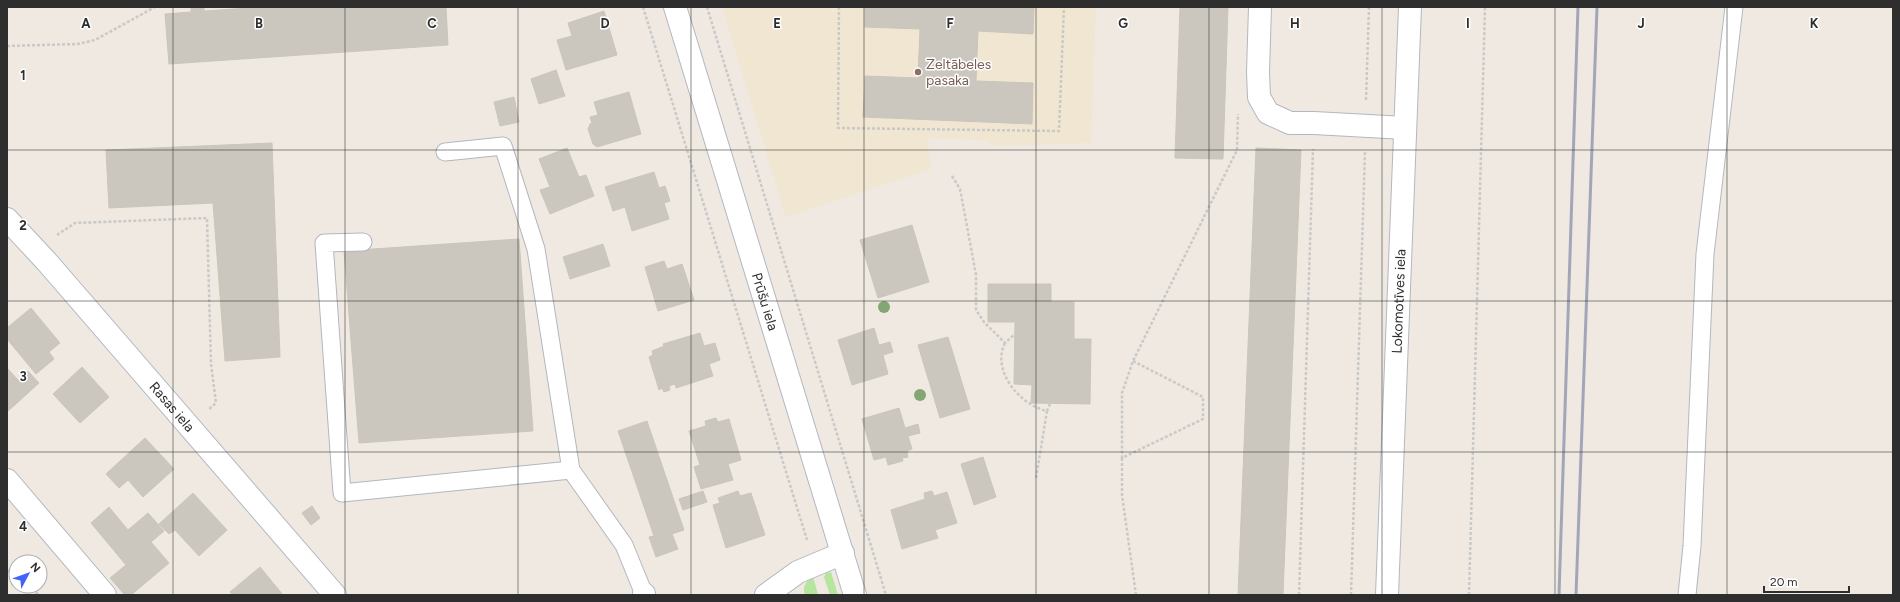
<svg xmlns="http://www.w3.org/2000/svg" width="1900" height="602" font-family="Figtree,sans-serif">
  <style>
    .education { fill: #f0e6d1 }
    .green { fill: #b6e59e }
    .building { fill: #cbc7bf; stroke: #cbc5ba }
    .lines { fill: none; stroke-linecap: round; stroke-linejoin: round }
    .lane-casing { stroke: #b4b7c1; stroke-width: 19 }
    .street-casing { stroke: #b4b7c1; stroke-width: 24 }
    .secondary-casing { stroke: #b4b7c1; stroke-width: 24 }
    .path { stroke: #c9c9c9; stroke-width: 2.5; stroke-dasharray: 3 2; stroke-linecap: butt }
    .lane { stroke: #fff; stroke-width: 17 }
    .street { stroke: #fff; stroke-width: 22 }
    .secondary { stroke: #fff; stroke-width: 22 }
    .rail { stroke: #a3a6b8; stroke-width: 3 }
    .tree { fill: #84a574 }
    .grid { fill: none; stroke: #2e2e2e; stroke-width: 1; stroke-opacity: 0.55 }
    .education-dot { fill: #8d6e63; stroke: #fff; stroke-width: 1.5 }
    .labels { text-anchor: middle; stroke-width: 3; stroke-linejoin: round; paint-order: stroke }
    .education-label { font-size: 14px; fill: #785e54; stroke: #fff; text-anchor: start }
    .street-label { font-size: 14px; fill: #2e2e2e; stroke: #fff }
    .grid-label { font-size: 13px; text-anchor: middle; font-weight: bold; fill: #2e2e2e; stroke: #fff; stroke-width: 3; stroke-linejoin: round; paint-order: stroke }
  </style>
  <rect width="100%" height="100%" fill="#efe9e1"/>
  <polygon class="education" points="722,7 1096,7 1091,143 995,146 985,140 927,138 931,169 786,217"/>
  <g class="green">
    <polygon points="831,572 838,595 830,595 824,577 826,573"/>
    <path d="M813,576L818,595H805C802,586 806,582 813,576Z"/>
  </g>
  <g class="building">
    <polygon points="191,7 204,7 204,11 265,7 446,7 448,45 169,64 165,14 191,12"/>
    <polygon points="865,7 1034,7 1033,34 978,31 976,81 1033,83 1032,124 863,117 865,76 918,78 920,29 865,27"/>
    <polygon points="1180,7 1228,7 1223,159 1175,158"/>
    <polygon points="604,11 617,55 566,70 557,40 572,36 568,23"/>
    <polygon points="556,70 565,96 539,104 531,79"/>
    <polygon points="629,92 641,134 597,147 593,144 588,129 590,124 592,123 590,117 598,115 594,102"/>
    <polygon points="514,97 519,122 500,126 494,102"/>
    <polygon points="272,143 280,357 225,361 213,203 109,208 106,150"/>
    <polygon points="567,148 579,177 586,175 594,196 550,214 540,190 550,187 539,159"/>
    <polygon points="1256,148 1301,150 1283,595 1238,595"/>
    <polygon points="654,172 659,188 665,186 670,201 664,203 669,219 632,231 625,207 613,211 605,187"/>
    <polygon points="912,225 929,282 878,298 860,240"/>
    <polygon points="519,239 533,431 359,443 344,251"/>
    <polygon points="603,244 610,266 570,279 563,257"/>
    <polygon points="664,261 667,269 682,264 694,300 658,311 645,267"/>
    <polygon points="988,284 1051,284 1051,302 1074,302 1074,339 1091,339 1090,404 1031,403 1032,385 1014,384 1015,322 988,322"/>
    <polygon points="31,308 60,343 49,352 54,359 36,374 7,339 7,328"/>
    <polygon points="874,328 879,345 890,342 893,352 883,355 888,374 852,385 838,340"/>
    <polygon points="700,333 704,346 715,343 720,360 709,364 713,376 676,388 675,384 669,386 670,390 664,392 662,388 659,390 649,357 653,355 652,351 664,346 663,344"/>
    <polygon points="948,337 970,409 940,418 918,345"/>
    <polygon points="82,367 109,397 80,423 53,394"/>
    <polygon points="8,369 18,380 28,371 39,383 7,412"/>
    <polygon points="899,408 905,428 918,424 920,433 908,436 912,449 907,451 908,457 902,458 903,461 888,465 886,457 874,460 862,419"/>
    <polygon points="716,418 718,422 729,419 741,460 728,464 733,480 701,489 694,467 700,465 689,431 706,426 705,421"/>
    <polygon points="647,421 684,530 672,534 678,549 656,557 649,537 654,536 618,431"/>
    <polygon points="145,438 174,469 143,497 128,480 119,488 106,474"/>
    <polygon points="983,457 996,497 974,505 961,464"/>
    <polygon points="703,491 707,502 683,510 679,499"/>
    <polygon points="738,491 740,496 751,493 765,535 726,548 713,505 720,503 718,498"/>
    <polygon points="932,491 934,496 947,492 957,523 935,530 938,538 902,549 891,510 925,499 924,493"/>
    <polygon points="193,493 227,530 199,556 175,530 169,534 159,524"/>
    <polygon points="312,506 320,518 311,525 302,513"/>
    <polygon points="109,507 128,530 148,513 164,531 151,542 169,563 131,595 125,595 110,578 126,565 91,523"/>
    <polygon points="260,567 283,595 233,595 230,592"/>
  </g>
  <g class="lines">
    <defs>
      <g id="lane">
        <polyline points="445,152 503,146 536,249 571,470"/>
        <polyline points="363,242 324,243 342,493 571,470 624,545 644,594"/>
        <polyline points="1687,595 1692,546 1705,254 1734,7"/>
      </g>
      <g id="street">
        <polyline points="1260,7 1258,72 1259,97 1268,113 1290,123 1314,123 1405,128"/>
        <path id="s1" d="M7,219L47,262L335,595"/>
        <polyline points="7,480 105,595"/>
        <polyline points="644,594 644,595"/>
        <polyline points="766,595 798,572 843,553"/>
      </g>
      <g id="secondary">
        <path id="s2" d="M675,7L855,595"/>
        <path id="s3" d="M1387,595L1410,7"/>
      </g>
    </defs>
    <use href="#lane" class="lane-casing"/>
    <use href="#street" class="street-casing"/>
    <use href="#secondary" class="secondary-casing"/>
    <g class="path">
      <polyline points="643,7 807,540"/>
      <polyline points="707,7 886,595"/>
      <polyline points="839,7 838,128 1059,131 1064,7"/>
      <polyline points="7,46 78,44 95,40 155,7"/>
      <polyline points="1366,100 1369,7"/>
      <polyline points="952,176 960,189 964,210 976,275 976,310 984,322 1005,343 1015,334"/>
      <polyline points="57,235 75,223 207,218 211,364 216,403 208,410"/>
      <path d="M1005,343C991,371 1020,405 1047,411L1050,404"/>
      <polyline points="1133,361 1203,397 1203,419 1122,458 1122,393 1133,361 1237,150 1238,114"/>
      <polyline points="1122,458 1122,495 1136,595"/>
      <polyline points="1036,478 1047,411"/>
      <polyline points="7,570 16,577"/>
      <polyline points="28,586 39,595"/>
      <polyline points="1299,595 1313,149"/>
      <polyline points="1351,595 1365,151"/>
      <polyline points="1469,595 1485,7"/>
    </g>
    <use href="#lane" class="lane"/>
    <use href="#street" class="street"/>
    <use href="#secondary" class="secondary"/>
    <g class="rail">
      <polyline points="1559,595 1578,7"/>
      <polyline points="1576,595 1597,7"/>
    </g>
  </g>
  <g class="tree">
    <circle cx="884" cy="307" r="6"/>
    <circle cx="920" cy="395" r="6"/>
  </g>
  <path class="grid" d="M173,7V595M345,7V595M518,7V595M691,7V595M864,7V595M1036,7V595M1209,7V595M1382,7V595M1555,7V595M1727,7V595M7,150H1893M7,301H1893M7,452H1893"/>
  <circle class="education-dot" cx="918" cy="72" r="4"/>
  <g class="labels">
    <g class="education-label">
      <text x="926" y="69">Zeltābeles<tspan x="926" dy="16">pasaka</tspan></text>
    </g>
    <g class="street-label">
      <text dy="5" stroke="none"><textPath href="#s2" startOffset="308">Prūšu iela</textPath></text>
      <text dy="5" stroke="none"><textPath href="#s3" startOffset="294">Lokomotīves iela</textPath></text>
      <text dy="5" stroke="none"><textPath href="#s1" startOffset="250">Rasas iela</textPath></text>
    </g>
  </g>
  <g class="grid-label">
    <text x="86" y="28">A</text>
    <text x="259" y="28">B</text>
    <text x="432" y="28">C</text>
    <text x="605" y="28">D</text>
    <text x="777" y="28">E</text>
    <text x="950" y="28">F</text>
    <text x="1123" y="28">G</text>
    <text x="1295" y="28">H</text>
    <text x="1468" y="28">I</text>
    <text x="1641" y="28">J</text>
    <text x="1814" y="28">K</text>
    <text x="23" y="80">1</text>
    <text x="23" y="230">2</text>
    <text x="23" y="381">3</text>
    <text x="23" y="531">4</text>
  </g>
  <rect width="1900" height="602" fill="none" stroke="#2e2e2e" stroke-width="16"/>
  <g transform="translate(28 574) rotate(49)"><circle r="19" fill="#ffffff" stroke="#ababab"/>
  <path d="M0-3L7 15L0 10L-7 15Z" fill="#4264fb"/>
  <text y="-6" font-size="11" font-weight="bold" text-anchor="middle" fill="#2e2e2e">N</text>
  </g>
  <path d="M1764 586v6h85v-6" fill="none" stroke="#2e2e2e" stroke-width="2"/>
  <text x="1770" y="586" font-size="12" fill="#2e2e2e" stroke="#ffffff" stroke-width="3" paint-order="stroke">20 m</text>
</svg>
